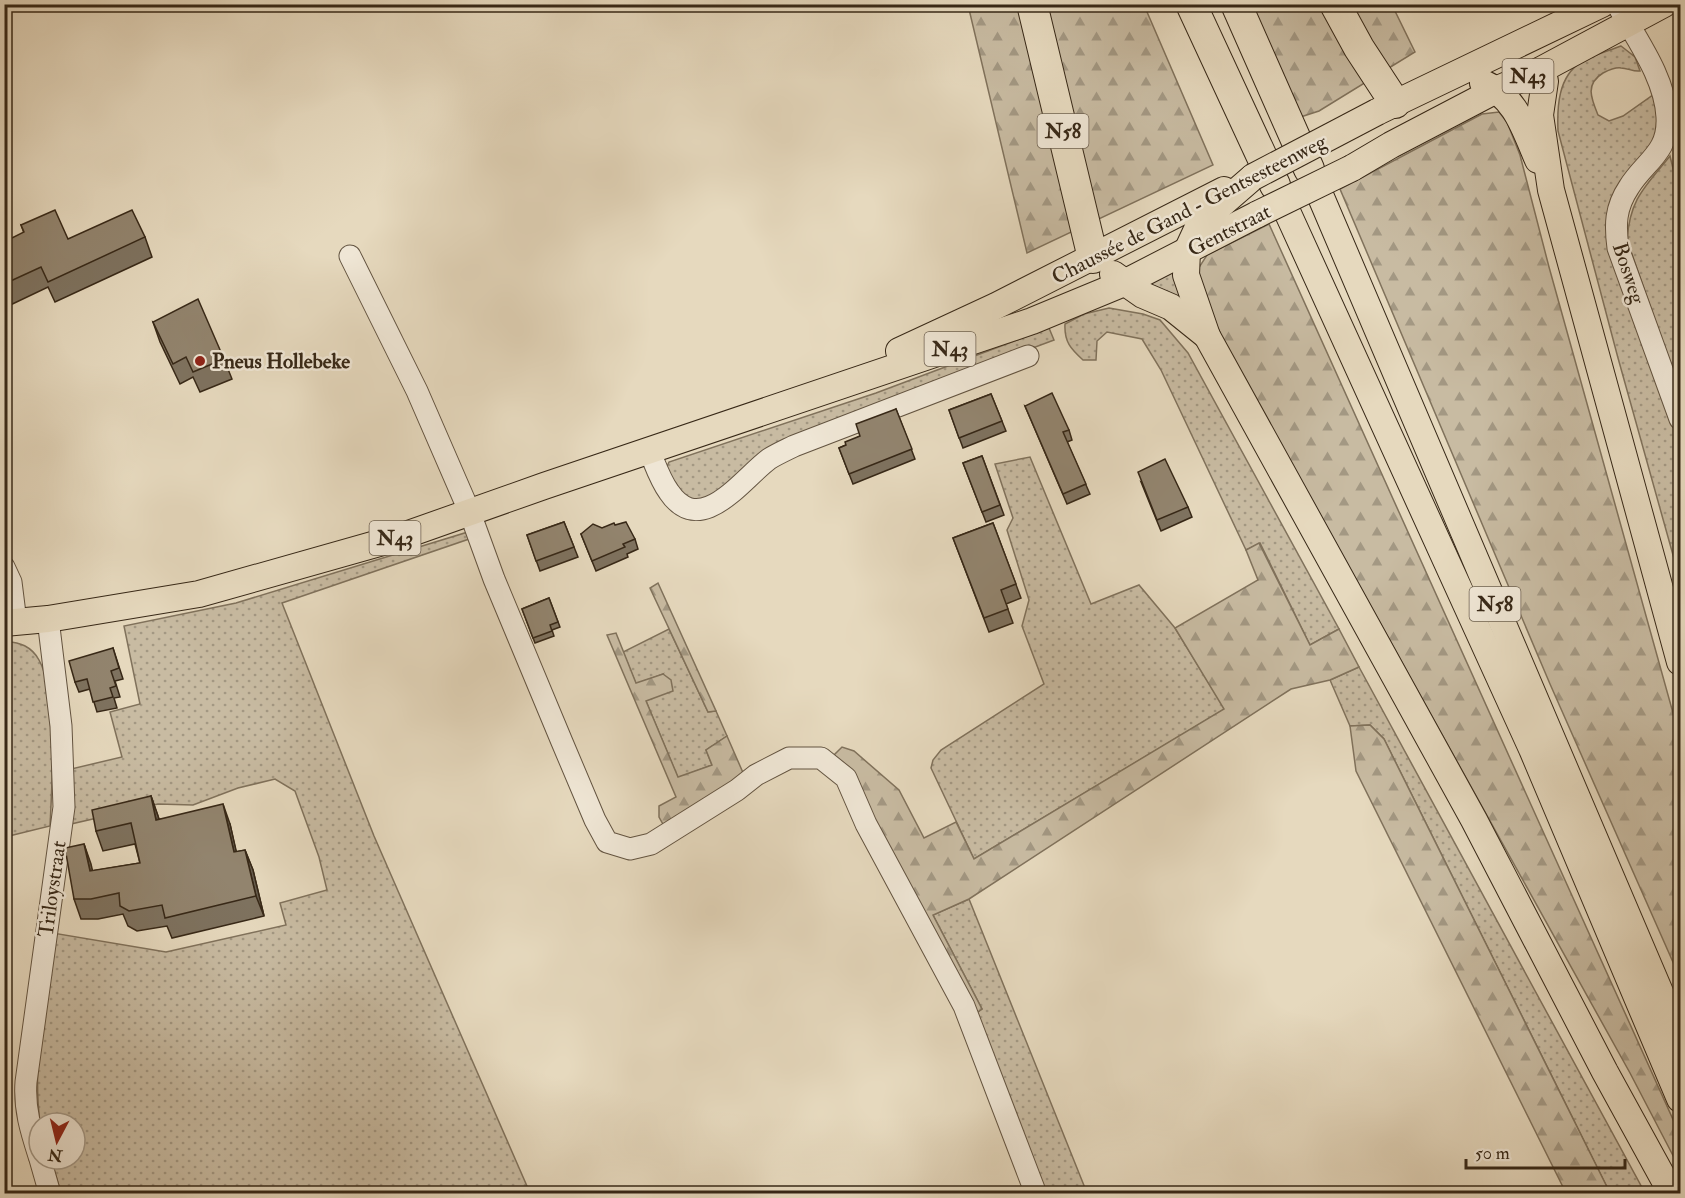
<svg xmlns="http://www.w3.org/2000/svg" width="1685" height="1198" font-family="'IM FELL Double Pica',serif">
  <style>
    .grass { fill: url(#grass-dots); stroke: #80725c; stroke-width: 1.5 }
    .forest { fill: url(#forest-firs); stroke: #80725c; stroke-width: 1.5 }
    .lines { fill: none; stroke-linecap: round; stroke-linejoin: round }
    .minor-casing { stroke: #635441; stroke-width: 23 }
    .major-casing { stroke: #372817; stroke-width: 28 }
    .highway-casing { stroke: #372817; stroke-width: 32 }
    .minor { stroke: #efe6d5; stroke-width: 21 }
    .major { stroke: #e6d9be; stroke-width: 26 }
    .highway { stroke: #e6d9be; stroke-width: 30 }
    .major-bridge-casing { stroke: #372817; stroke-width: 28; stroke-linecap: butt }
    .major-bridge { stroke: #e6d9be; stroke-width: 26 }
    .wall { fill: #7e725f; stroke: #372817; stroke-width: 1.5 }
    .shaded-wall { fill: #665c4d; stroke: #372817; stroke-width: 1.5 }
    .building { fill: #92846e; stroke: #372817; stroke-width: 1.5 }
    .poi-dot { fill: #8f2418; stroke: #efe6d5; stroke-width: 2 }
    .labels { text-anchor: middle; stroke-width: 5; stroke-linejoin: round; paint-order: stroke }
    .shield { fill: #efe6d5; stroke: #6e6150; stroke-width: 1.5 }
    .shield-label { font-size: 20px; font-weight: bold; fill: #372817 }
    .street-label { font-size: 21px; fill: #372817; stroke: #efe6d5 }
    .poi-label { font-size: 21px; font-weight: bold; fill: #372817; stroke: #efe6d5; text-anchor: start }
  </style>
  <defs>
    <pattern id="grass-dots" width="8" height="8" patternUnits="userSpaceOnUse" patternTransform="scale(1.5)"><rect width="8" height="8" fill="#c8bba2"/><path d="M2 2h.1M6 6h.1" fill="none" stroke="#a39883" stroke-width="1.8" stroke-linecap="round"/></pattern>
    <pattern id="forest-firs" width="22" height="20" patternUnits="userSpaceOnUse" patternTransform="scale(1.5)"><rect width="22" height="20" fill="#c8bba2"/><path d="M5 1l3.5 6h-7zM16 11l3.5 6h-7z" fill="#a39883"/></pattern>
  </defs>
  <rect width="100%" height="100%" fill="#e6d9be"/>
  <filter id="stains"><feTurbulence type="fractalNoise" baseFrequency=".00333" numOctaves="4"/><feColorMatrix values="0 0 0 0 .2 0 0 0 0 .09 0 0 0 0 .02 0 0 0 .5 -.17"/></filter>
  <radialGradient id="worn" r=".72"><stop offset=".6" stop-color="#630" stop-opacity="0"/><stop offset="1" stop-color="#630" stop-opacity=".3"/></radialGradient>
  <g class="grass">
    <path d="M1621,46L1635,57L1640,71C1633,72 1628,68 1621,68C1615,67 1609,70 1603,73C1585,84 1591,98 1598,115L1609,121L1623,116L1653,95L1658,108L1655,141L1619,185L1628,295L1680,445V580L1618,358L1558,131C1557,107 1558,77 1581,62C1593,55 1608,51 1621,46Z"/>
    <path d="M1670,156L1680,197V392L1627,240C1630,198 1645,187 1670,156Z"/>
    <polygon points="1174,271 1181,299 1148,283"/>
    <path d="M1109,308L1143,314L1160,320L1188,353L1339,629L1310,645L1260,543L1246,550L1161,370L1142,339L1107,332L1097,341L1096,360H1083C1071,349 1064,342 1065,324L1084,314Z"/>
    <polygon points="1049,328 1054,340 829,424 716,497 687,502 665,471 669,462 876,393"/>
    <polygon points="1030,457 1091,604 1139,585 1175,628 1225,709 974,859 931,768 933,760 941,750 1044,684 1022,626 1029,600 1007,530 1013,518 995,464"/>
    <path d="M468,532L472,538L282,603L374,836L530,1193H61L51,1159H75V1123H40C32,1060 45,996 53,933L166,952L286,925L280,903L327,890L319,857L295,791L275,779L238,788L193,805L158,804L71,824V769L122,757L110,712L140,704L124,626L236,603Z"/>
    <polygon points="669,629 708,712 716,711 727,736 706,750 712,765 678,778 646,701 663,674 636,684 623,652"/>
    <path d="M5,642C19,641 32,647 39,660C58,694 52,786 50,826L5,837Z"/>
    <polygon points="1359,667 1645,1193 1610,1193 1384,739 1370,725 1350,726 1330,680"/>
    <polygon points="969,899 1087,1193 1044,1193 975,1014 982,1009 933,915"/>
  </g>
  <g class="forest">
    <polygon points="968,5 1144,5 1213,165 1027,253"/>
    <polygon points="1236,5 1392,5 1415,52 1319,111 1288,121"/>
    <polygon points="1499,112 1507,122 1520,155 1549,267 1680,738 1680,978 1550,684 1340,189 1482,114"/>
    <polygon points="1269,224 1680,1135 1680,1169 1630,1073 1214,324 1196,272 1207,255"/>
    <polygon points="1259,543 1310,645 1339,629 1359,667 1330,680 1291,689 969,899 933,915 982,1009 975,1014 831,758 842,747 854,751 899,790 924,838 956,822 974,859 1224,709 1175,628 1258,580 1246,550"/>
    <polygon points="658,583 716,711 708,712 650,588"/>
    <polygon points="616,633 636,683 663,674 671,680 673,691 646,701 678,777 712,765 706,750 727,736 744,775 664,826 659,817 659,806 676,797 607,635"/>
    <polygon points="1370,725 1384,739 1610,1193 1566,1193 1356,771 1350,726"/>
  </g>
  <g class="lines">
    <defs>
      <g id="minor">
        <path d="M1617,4C1636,39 1665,77 1667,117C1669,153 1645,161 1629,187C1615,208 1615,225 1618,248L1680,419"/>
        <polyline points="350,256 417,391 470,513 494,579 562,742 595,820 607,842 630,849 651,844 737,790 756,775 789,758 821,758 846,778 866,824 964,1006 1036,1194"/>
        <path d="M649,450C655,464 660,480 669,492C701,539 742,479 769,459C777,454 786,450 794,446L1028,356"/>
        <polyline points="4,567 11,582 16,622"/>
        <path d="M39,1156C31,1131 24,1109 26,1082L64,807L61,726L48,619"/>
        <polyline points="40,1159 50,1194"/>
      </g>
      <g id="major">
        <polyline points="1539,71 1545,81 1540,115 1551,190 1680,662"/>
        <path d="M1483,83C1516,97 1524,128 1538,160"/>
        <polyline points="1377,112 1602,4"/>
        <polyline points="1352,168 1391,145 1498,89 1539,71 1664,4"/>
        <polyline points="1309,169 1680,1039"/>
        <polyline points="1253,177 1200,223 1187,251 1186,275 1207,336 1474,820 1605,1072 1672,1194"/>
        <polyline points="1275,185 1532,749 1680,1099"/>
        <polyline points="1113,274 1143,295 1171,307 1207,336"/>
        <polyline points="899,351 996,306 1224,190"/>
        <polyline points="4,623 48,619 199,594 397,538 544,486 1032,321 1124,283 1258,214"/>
      </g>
      <g id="highway">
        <polyline points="1032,4 1093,258"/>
        <polyline points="1191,4 1275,185"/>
        <polyline points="1236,4 1309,169"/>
        <polyline points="1335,4 1359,48 1395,103"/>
      </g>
    </defs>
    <use href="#minor" class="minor-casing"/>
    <use href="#major" class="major-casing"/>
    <use href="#highway" class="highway-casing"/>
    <use href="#minor" class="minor"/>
    <use href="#major" class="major"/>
    <use href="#highway" class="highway"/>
    <defs>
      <g id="major-bridge">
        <polyline points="1253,177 1377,112"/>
        <polyline points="1258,214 1352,168"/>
      </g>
    </defs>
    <use href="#major-bridge" class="major-bridge-casing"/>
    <use href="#major-bridge" class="major-bridge"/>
  </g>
  <g class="wall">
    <polygon points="21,225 68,239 145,237 152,257 55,302 48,287 4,308 4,242 24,233"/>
    <polygon points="153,322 224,359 232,379 200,392 193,377 180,384 160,342"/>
    <polygon points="991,394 1006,431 963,448 949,410"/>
    <polygon points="1025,406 1069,430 1072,440 1067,442 1090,494 1067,504"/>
    <polygon points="896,409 915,459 853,484 839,448 846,445 860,436"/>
    <polygon points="982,456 1004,515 986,522 963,463"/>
    <polygon points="1141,482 1188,507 1192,517 1161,531"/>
    <polygon points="564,522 578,557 540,571 527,535"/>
    <polygon points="993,523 1021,598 1006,604 1013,623 989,632 953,538"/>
    <polygon points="615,525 635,539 638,549 627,554 628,557 596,571 581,534 602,528"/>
    <polygon points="549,598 560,627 552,630 554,636 535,643 522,609"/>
    <polygon points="113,648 123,679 115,681 120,697 114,698 117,708 97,712 90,689 79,692 75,682"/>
    <polygon points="151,796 159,819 230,824 236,852 245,850 253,870 264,916 172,938 167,926 137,931 128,926 123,914 98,919 81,919 74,899 84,844 92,871 140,863 135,844 103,851 96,831"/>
  </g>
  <g class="shaded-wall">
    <polygon points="151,796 158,816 164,840 156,820"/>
    <polygon points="223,804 230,824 241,872 234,852"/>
    <polygon points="84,844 91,864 97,891 90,871"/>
    <polygon points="245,850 253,870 264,916 256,896"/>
  </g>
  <g class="building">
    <polygon points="55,210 68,239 132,210 145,237 48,282 41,267 4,284 4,242 24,232 21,225"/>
    <polygon points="198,299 224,359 193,372 186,357 173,364 153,322"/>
    <polygon points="1052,393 1069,430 1063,432 1086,484 1063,494 1025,406"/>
    <polygon points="991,394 1002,421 959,438 949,410"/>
    <polygon points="896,409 912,449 849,474 839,448 846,445 845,442 860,436 856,424"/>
    <polygon points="982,456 1000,505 982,512 963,463"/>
    <polygon points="1165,459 1188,507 1157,520 1138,472"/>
    <polygon points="564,522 574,547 536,561 527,535"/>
    <polygon points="626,522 635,539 623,544 625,547 592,561 581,534 593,524 602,528 614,523 615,525"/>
    <polygon points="993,523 1016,584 1001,590 1008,609 984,618 953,538"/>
    <polygon points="549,598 558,622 550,625 552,631 533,638 522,609"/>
    <polygon points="113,648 119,668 111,671 116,686 110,688 113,697 93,702 87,679 75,682 69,661"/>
    <polygon points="151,796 156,820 223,804 234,852 245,850 256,896 165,918 162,905 129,911 120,906 119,893 91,899 74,899 65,848 84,844 90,871 140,863 131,823 96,831 92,810"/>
  </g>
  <circle class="poi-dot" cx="200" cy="361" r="6"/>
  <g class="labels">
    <g class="shield">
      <rect x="1502.5" y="59" width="51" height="34" rx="4.5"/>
      <rect x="1037.5" y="114" width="51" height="34" rx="4.5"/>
      <rect x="924.5" y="332" width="51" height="34" rx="4.5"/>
      <rect x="369.5" y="521" width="51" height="34" rx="4.5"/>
      <rect x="1469.5" y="587" width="51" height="34" rx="4.5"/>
    </g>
    <g class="shield-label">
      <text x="1528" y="83">N43</text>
      <text x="1063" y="138">N58</text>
      <text x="950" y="356">N43</text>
      <text x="395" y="545">N43</text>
      <text x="1495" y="611">N58</text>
    </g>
    <g class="street-label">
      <text transform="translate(1189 209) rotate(-27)" y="7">Chaussée de Gand - Gentsesteenweg</text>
      <text transform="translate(1229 230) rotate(-27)" y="7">Gentstraat</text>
      <text transform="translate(1629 273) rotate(72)" y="7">Bosweg</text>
      <text transform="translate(52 889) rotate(-82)" y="7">Triloystraat</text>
    </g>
    <g class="poi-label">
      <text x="212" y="368">Pneus Hollebeke</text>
    </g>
  </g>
  <rect width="1685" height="1198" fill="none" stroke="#e6d9be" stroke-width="24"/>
  <rect x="6" y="6" width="1673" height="1186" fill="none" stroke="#372817" stroke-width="3"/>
  <rect x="12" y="12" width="1661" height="1174" fill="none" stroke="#372817" stroke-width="1.5"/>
  <g transform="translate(57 1141) rotate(187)"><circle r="28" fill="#efe6d5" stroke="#a59a89" stroke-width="1.5"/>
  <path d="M0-4.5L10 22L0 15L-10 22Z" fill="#8f2418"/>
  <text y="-9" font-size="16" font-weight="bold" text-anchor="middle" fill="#372817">N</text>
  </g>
  <path d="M1466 1159v9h159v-9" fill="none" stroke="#372817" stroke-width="3"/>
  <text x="1475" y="1159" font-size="18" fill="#372817" stroke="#efe6d5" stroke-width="4.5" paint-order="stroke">50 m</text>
  <rect width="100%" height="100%" filter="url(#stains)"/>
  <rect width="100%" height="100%" fill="url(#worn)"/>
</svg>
